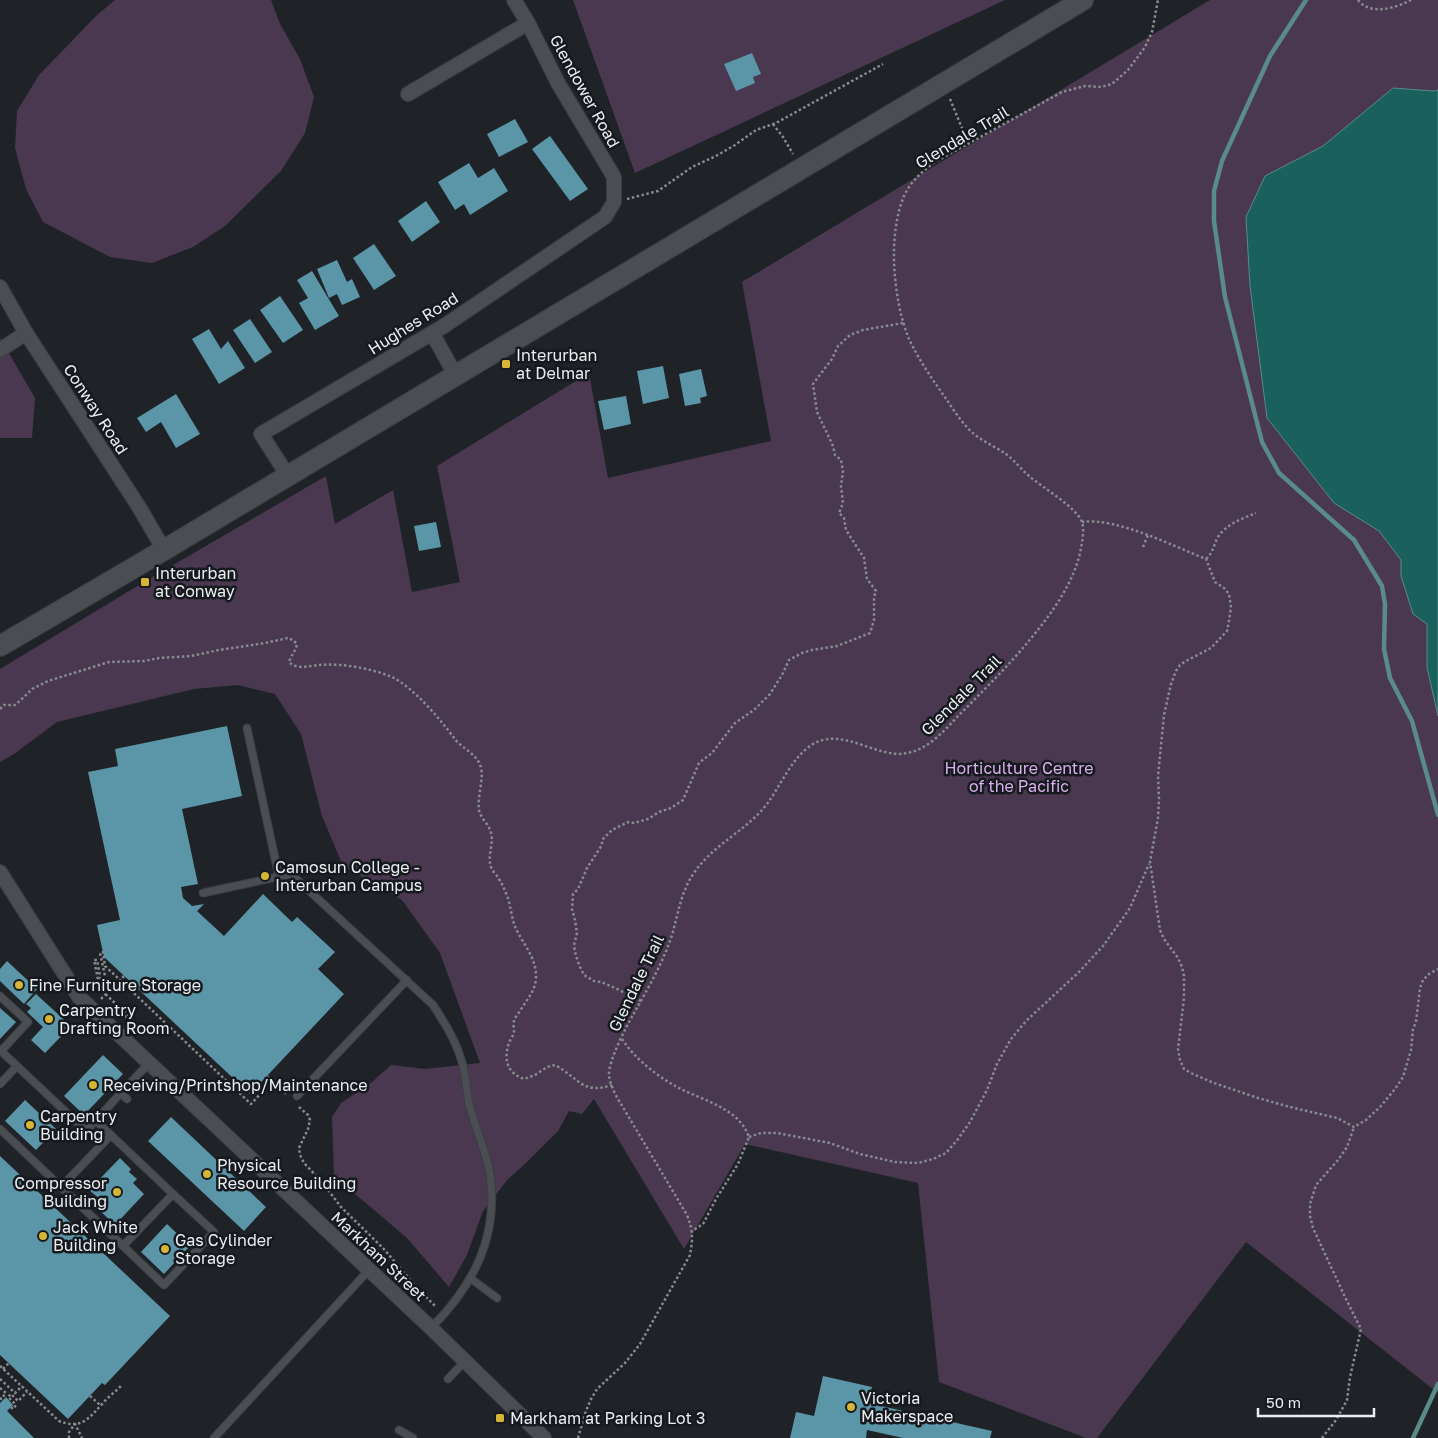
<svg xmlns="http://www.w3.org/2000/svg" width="1438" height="1438" font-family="'Golos Text',sans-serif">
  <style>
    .green { fill: #493850 }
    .water { fill: #1a605c; stroke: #598b89 }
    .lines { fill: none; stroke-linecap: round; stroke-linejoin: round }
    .stream { stroke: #598b89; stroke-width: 4.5 }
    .building { fill: #5a95a8 }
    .lane-casing { stroke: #3b3e42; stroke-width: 9 }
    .street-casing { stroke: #3b3e42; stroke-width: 16 }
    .secondary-casing { stroke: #3b3e42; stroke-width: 22 }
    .path { stroke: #888c8f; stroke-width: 2.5; stroke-dasharray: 2.5 2.5; stroke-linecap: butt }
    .lane { stroke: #4a4e53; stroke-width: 7 }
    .street { stroke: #4a4e53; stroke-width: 14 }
    .secondary { stroke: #4a4e53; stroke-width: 20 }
    .poi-dot { fill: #d5b535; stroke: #16191e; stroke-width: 2 }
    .labels { text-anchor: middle; stroke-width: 5; stroke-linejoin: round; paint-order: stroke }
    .street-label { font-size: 16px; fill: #ebeef1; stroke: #16191e }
    .poi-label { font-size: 16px; fill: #ebeef1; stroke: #16191e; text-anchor: start }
    .park-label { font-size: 16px; fill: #daafee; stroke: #16191e }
  </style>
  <rect width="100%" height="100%" fill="#1f2327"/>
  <g class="green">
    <polygon points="115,0 271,0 280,24 300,59 314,97 305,133 281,171 225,226 193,247 152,263 110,257 43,222 26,189 15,148 17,111 39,75 97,15"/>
    <polygon points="573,0 1005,0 635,173"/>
    <polygon points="1210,0 1438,0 1438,1393 1246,1242 1097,1438 1086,1438 939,1382 918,1183 745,1144 684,1249 594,1099 582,1114 569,1111 558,1131 526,1163 508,1179 483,1211 467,1255 449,1287 407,1238 334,1176 332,1117 341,1103 371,1083 391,1065 425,1069 480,1063 440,953 402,900 343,866 322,816 301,734 275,694 238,685 194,689 57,722 14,754 0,762 0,669 144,582 326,476 335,524 393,490 412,592 460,582 437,466 589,373 608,478 771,441 742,282"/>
    <polygon points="0,338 35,398 32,438 0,438"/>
  </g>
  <polygon class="water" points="1393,88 1433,91 1438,90 1438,716 1427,667 1427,624 1413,614 1401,576 1401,560 1379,531 1334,503 1267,418 1250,286 1246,217 1265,176 1323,146"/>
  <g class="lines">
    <g class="stream">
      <polyline points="1306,0 1270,56 1222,161 1214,191 1214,221 1225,297 1262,442 1279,473 1354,540 1382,586 1385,604 1384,649 1390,678 1412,721 1438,815"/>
      <polyline points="1413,1438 1438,1384"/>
    </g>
  </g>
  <g class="building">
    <polygon points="752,53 761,74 753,77 755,83 736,91 724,64"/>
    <polygon points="515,119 528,142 499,157 487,134"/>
    <polygon points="550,136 588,189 570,201 532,149"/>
    <polygon points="469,163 478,178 494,168 508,191 470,215 464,204 455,210 438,182"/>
    <polygon points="426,201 440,222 412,242 398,221"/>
    <polygon points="374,244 396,276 374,290 353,258"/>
    <polygon points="337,260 347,282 352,279 360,297 342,305 337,294 329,298 317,269"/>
    <polygon points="312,271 339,316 315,330 299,303 308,298 297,280"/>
    <polygon points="280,296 303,330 283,343 260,310"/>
    <polygon points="250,319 272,352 255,363 233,330"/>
    <polygon points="209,329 221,349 228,341 245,368 219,384 192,339"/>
    <polygon points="663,366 669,398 643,404 637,371"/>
    <polygon points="701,369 707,396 700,398 701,403 685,406 679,374"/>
    <polygon points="176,394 200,434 176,448 161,422 146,432 137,418"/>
    <polygon points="626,396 631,424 604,430 598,401"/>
    <polygon points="436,522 441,547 419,551 414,526"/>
    <polygon points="227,726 242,796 182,809 198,884 181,887 183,898 192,906 204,904 197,911 224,936 263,894 292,922 297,917 335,952 318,969 344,994 250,1094 104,957 97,925 120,920 88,772 118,766 115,749"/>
    <polygon points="7,961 37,989 24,1004 0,981 0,969"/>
    <polygon points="36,994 71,1026 45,1053 31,1040 43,1027 27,1012 31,1008 26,1004"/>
    <polygon points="0,1008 16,1022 0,1039"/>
    <polygon points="103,1055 123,1074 84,1115 64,1096"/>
    <polygon points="25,1100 56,1129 36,1150 5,1121"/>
    <polygon points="171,1117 266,1207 244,1231 148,1141"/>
    <polygon points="0,1156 170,1316 105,1385 102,1383 68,1419 0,1355"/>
    <polygon points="120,1158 131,1169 129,1172 137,1179 133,1183 144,1194 115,1225 95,1206 101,1200 89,1190"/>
    <polygon points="167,1224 190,1246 164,1274 141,1252"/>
    <polygon points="823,1376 872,1387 868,1403 992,1431 990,1438 903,1438 867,1430 866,1438 790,1438 796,1412 814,1416"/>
    <polygon points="6,1397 13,1405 7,1411 34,1438 0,1438 0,1403"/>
  </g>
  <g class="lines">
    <defs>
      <g id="lane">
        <polyline points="247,728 279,877"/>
        <path d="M203,893L291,874L433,1005C444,1022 455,1039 461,1059C466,1073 466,1089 469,1104C475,1127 486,1151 490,1174C499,1236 474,1285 431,1328"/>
        <polyline points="0,996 28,1022 1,1051 17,1066"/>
        <polyline points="0,1084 17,1066 86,1131 121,1093"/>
        <polyline points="297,1096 407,980"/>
        <polyline points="127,1099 121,1093 149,1063"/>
        <polyline points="0,1129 123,1246 173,1194 95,1120"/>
        <polyline points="61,1187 111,1135"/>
        <polyline points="123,1246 164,1285 214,1232 173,1194"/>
        <polyline points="470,1278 497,1298"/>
        <polyline points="448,1379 464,1362"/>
        <polyline points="399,1430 413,1438"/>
        <polyline points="214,1438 369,1270"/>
      </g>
      <g id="street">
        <polyline points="408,94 528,23"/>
        <polyline points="0,287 26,333 139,507 164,550"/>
        <polyline points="432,333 456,376"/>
        <polyline points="0,350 26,333"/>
        <polyline points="288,476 261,434 444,326 605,217 614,202 614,177 558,83 528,23 514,0"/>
        <polyline points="0,872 79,997 431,1328 544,1438"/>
      </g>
      <polyline id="secondary" points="0,646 164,550 1083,0"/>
    </defs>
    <use href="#lane" class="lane-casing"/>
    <use href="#street" class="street-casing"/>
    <use href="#secondary" class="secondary-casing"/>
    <g class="path">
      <path d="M1358,0C1370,16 1396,8 1411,0"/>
      <polyline points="950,99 969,145"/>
      <polyline points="773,124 783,137 793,154"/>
      <polyline points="627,199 658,191 692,167 716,156 735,145 756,130 776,123 883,64"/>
      <path d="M1082,522C1116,517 1173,546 1206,559L1215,582L1224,588L1229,594L1231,607L1229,621L1227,631L1211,648L1186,661L1180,665L1176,671L1171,684L1164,715L1158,776L1159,799L1158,818L1150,862L1160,930L1164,939L1178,958L1182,967L1184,976V998L1178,1049L1180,1060L1184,1069L1193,1074L1214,1083L1258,1098L1290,1107L1337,1118L1354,1127L1366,1120L1380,1107L1395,1089L1403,1077L1411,1050L1413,1029L1416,1022L1420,988L1423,980L1429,974L1438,969"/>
      <polyline points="1143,547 1148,535"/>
      <path d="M1206,559C1214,551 1213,546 1218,537C1226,524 1242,519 1256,513"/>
      <path d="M0,709L4,705H15L24,697L32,689L48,681L109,662L144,661L159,658L191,656L219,650L265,643L288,638L293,640L297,644C296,651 291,655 289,662C297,670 308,666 318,665C342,663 370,668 392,677C413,687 441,720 454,738C462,749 478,754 481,768C484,779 477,797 479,810C481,819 489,824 491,833C494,844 487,856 491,867C492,871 497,875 499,879C502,884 504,888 506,893C511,904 511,918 516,929C524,945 537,959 536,978C535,992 527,999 520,1011C518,1014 515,1017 514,1021C513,1024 514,1029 514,1032C513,1037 509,1041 508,1046C504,1062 508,1073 524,1079L535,1075L547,1067L555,1065C579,1078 582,1095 612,1085"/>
      <polyline points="124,976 120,980 251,1104 272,1081"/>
      <polyline points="111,990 101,981 97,960 94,960 100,989 134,1021 132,1023 118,1009 116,1012"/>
      <polyline points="101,999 120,980 105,966 103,952 100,953 107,985"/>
      <polyline points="641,1001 615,988 601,982 594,981 584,975 579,965 575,952 574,945 577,933 575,920 572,909 573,894 578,889 587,868 602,845 602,840 612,830 628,822 634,823 648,819 659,812 671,808 683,800 699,763 712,753 735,723 754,710 770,694 782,675 789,660 802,653 812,650 837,646 870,633 874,620 874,597 876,591 867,579 864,558 846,530 844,518 839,513 843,503 841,486 843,471 841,460 835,455 833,446 817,412 813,384 832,359 838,346 850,335 863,330 903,323"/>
      <path d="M622,1039C635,1059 657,1076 677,1087C703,1101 738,1107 749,1137L738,1164L716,1199L703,1224L692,1231"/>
      <polyline points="267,1076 286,1094"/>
      <polyline points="299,1107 308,1115 310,1120 308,1129 299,1148 300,1155 304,1163 322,1182 341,1207 383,1248 418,1289 436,1307"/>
      <polyline points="749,1137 761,1133 777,1133 830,1143 860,1154 895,1162 918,1163 933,1159 946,1153 958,1139 970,1122 987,1090 997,1064 1011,1039 1026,1021 1079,972 1103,946 1130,908 1149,864"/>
      <path d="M0,1366L59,1421C82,1430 89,1418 103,1403C108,1397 115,1392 121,1386"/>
      <polyline points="3,1369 9,1363"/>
      <polyline points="0,1379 15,1393 22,1386"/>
      <polyline points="0,1388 6,1393 1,1399 0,1397"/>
      <polyline points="90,1396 100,1405"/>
      <polyline points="11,1407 13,1409 16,1405 8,1397 11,1394 18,1401 27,1392"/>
      <polyline points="69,1438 69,1432 75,1424 82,1438"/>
      <path d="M578,1438L586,1411L591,1399L597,1389L625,1363L640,1344L690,1255C693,1238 693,1231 687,1215L621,1104C616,1096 610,1085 609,1075C608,1062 626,1027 633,1015C647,990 663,963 672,935C679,911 681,890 696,870C716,843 747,830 767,804C781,785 792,757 813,744C841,728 871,754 900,754C909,753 918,751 925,746C939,738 951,723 962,712C985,689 1008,666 1028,642C1052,613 1077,580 1082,542C1083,536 1084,528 1082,522C1077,508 1042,487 1029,476C1021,469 1015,461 1006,454C996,447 984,442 974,434C961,423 952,407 942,393C930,376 918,358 909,339C893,300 887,233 905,194C912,180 923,171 935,162L1062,92L1085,86L1101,87L1112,84L1128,70L1145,47L1152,32L1158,0"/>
      <polyline points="1322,1438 1336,1420 1347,1400 1350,1377 1361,1329 1345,1297 1313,1228 1310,1216 1310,1204 1316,1185 1338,1160 1347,1147 1354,1127"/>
    </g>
    <use href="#lane" class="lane"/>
    <use href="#street" class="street"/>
    <use href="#secondary" class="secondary"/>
  </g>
  <g class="poi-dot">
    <rect x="501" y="359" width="10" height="10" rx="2.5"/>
    <rect x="140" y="577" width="10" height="10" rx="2.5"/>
    <circle cx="265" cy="876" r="5"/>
    <circle cx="19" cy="985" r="5"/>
    <circle cx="49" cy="1019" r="5"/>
    <circle cx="93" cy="1085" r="5"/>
    <circle cx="30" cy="1125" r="5"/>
    <circle cx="207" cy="1174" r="5"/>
    <circle cx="117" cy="1192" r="5"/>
    <circle cx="43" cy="1236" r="5"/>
    <circle cx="165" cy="1249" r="5"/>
    <circle cx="851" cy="1407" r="5"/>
    <rect x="495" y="1413" width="10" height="10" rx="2.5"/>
  </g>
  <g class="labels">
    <g class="street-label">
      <text transform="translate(585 91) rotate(61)" y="6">Glendower Road</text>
      <text transform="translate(962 137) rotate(-31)" y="6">Glendale Trail</text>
      <text transform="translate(413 323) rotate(-32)" y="6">Hughes Road</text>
      <text transform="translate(96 409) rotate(57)" y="6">Conway Road</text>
      <text transform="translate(961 695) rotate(-45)" y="6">Glendale Trail</text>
      <text transform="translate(636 983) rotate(-64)" y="6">Glendale Trail</text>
      <text transform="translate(379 1256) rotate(43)" y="6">Markham Street</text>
    </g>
    <g class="poi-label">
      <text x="516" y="361">Interurban<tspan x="516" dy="18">at Delmar</tspan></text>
      <text x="155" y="579">Interurban<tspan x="155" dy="18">at Conway</tspan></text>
      <text x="275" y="873">Camosun College -<tspan x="275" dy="18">Interurban Campus</tspan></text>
      <text x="29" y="991">Fine Furniture Storage</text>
      <text x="59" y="1016">Carpentry<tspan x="59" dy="18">Drafting Room</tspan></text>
      <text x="103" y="1091">Receiving/Printshop/Maintenance</text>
      <text x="40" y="1122">Carpentry<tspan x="40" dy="18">Building</tspan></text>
      <text x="217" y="1171">Physical<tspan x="217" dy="18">Resource Building</tspan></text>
      <text x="107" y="1189" text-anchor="end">Compressor<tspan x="107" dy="18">Building</tspan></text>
      <text x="53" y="1233">Jack White<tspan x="53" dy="18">Building</tspan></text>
      <text x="175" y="1246">Gas Cylinder<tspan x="175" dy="18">Storage</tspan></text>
      <text x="861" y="1404">Victoria<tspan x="861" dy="18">Makerspace</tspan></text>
      <text x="510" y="1424">Markham at Parking Lot 3</text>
    </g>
    <g class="park-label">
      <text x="1019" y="774">Horticulture Centre<tspan x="1019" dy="18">of the Pacific</tspan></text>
    </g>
  </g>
  <path d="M1258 1408v8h116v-8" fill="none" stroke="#ebeef1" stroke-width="2.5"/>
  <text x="1266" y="1408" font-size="15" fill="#ebeef1" stroke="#16191e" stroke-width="4" paint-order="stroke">50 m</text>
</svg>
